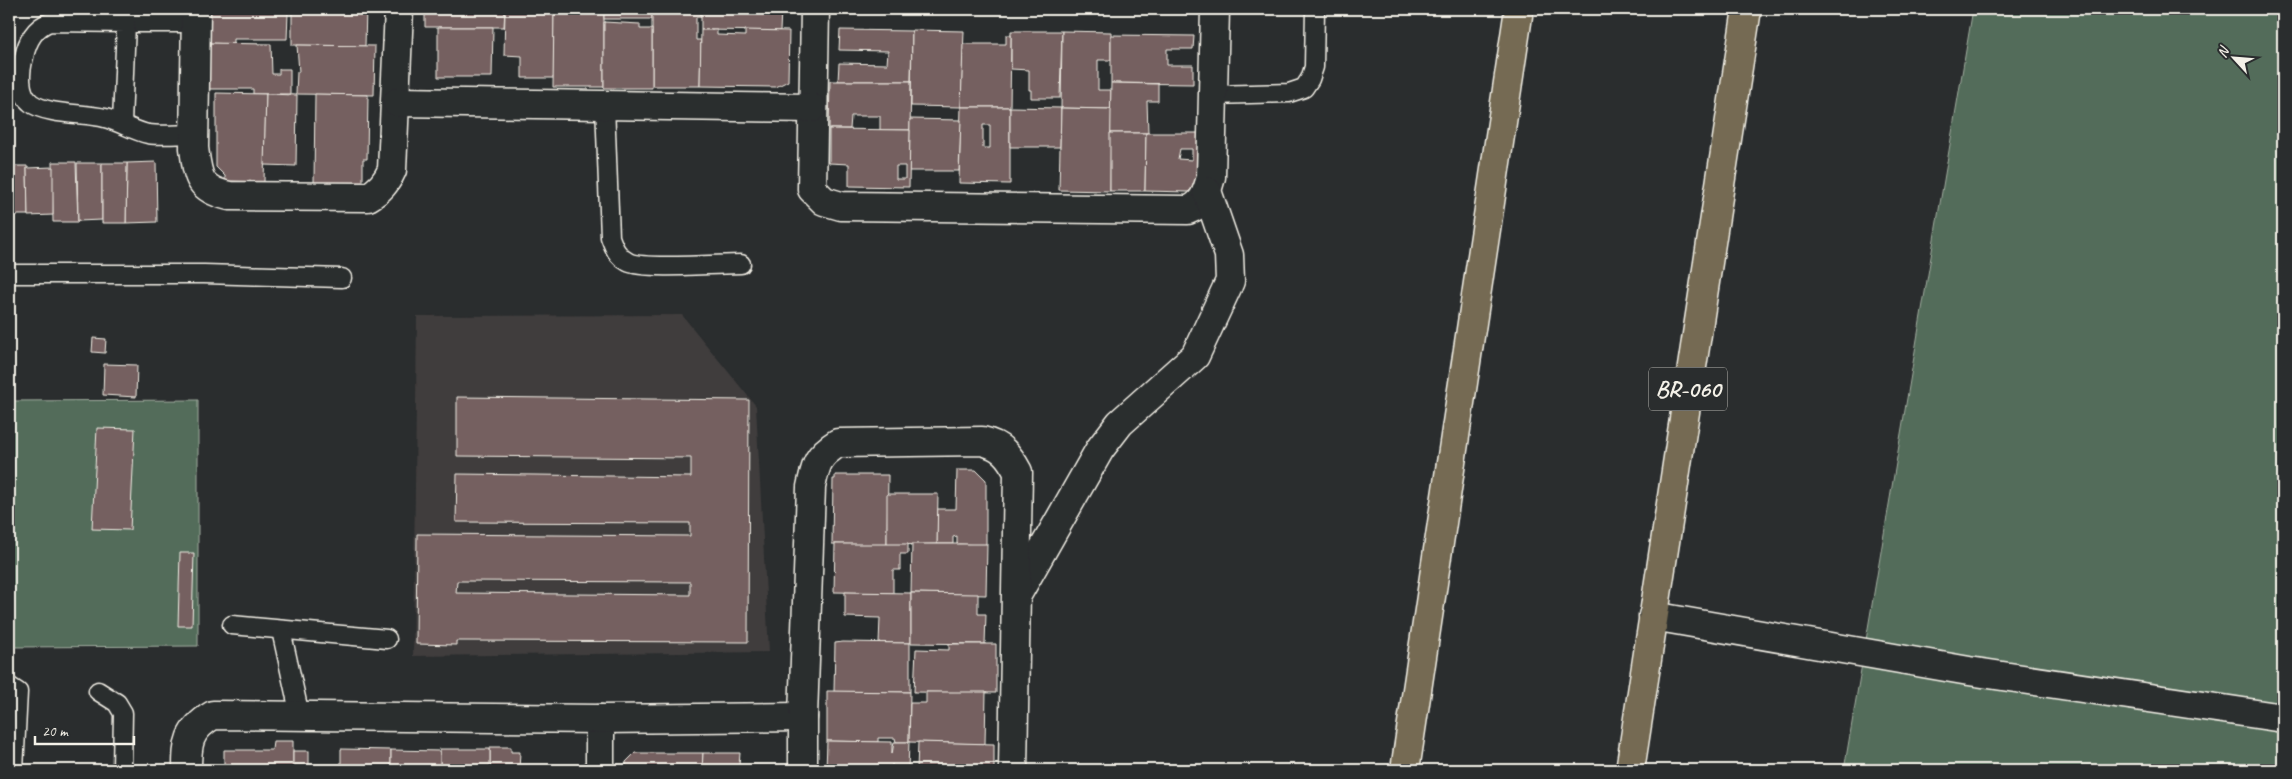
<svg xmlns="http://www.w3.org/2000/svg" width="2292" height="779" font-family="Caveat,sans-serif">
  <style>
    .built { fill: #403d3d }
    .green { fill: #526c5a; stroke: #a3aea1 }
    .building { fill: #756160; stroke: #f4f1e8; fill-rule: evenodd }
    .lines { fill: none; stroke-linecap: round; stroke-linejoin: round }
    .service-casing { stroke: #f4f1e8; stroke-width: 21 }
    .minor-casing { stroke: #f4f1e8; stroke-width: 31 }
    .motorway-casing { stroke: #f4f1e8; stroke-width: 31 }
    .service { stroke: #2a2d2e; stroke-width: 18 }
    .minor { stroke: #2a2d2e; stroke-width: 28 }
    .motorway { stroke: #746b52; stroke-width: 28 }
    .labels { text-anchor: middle; stroke-width: 4; stroke-linejoin: round; paint-order: stroke }
    .shield { fill: #2a2d2e; stroke: #b7b6b0; stroke-width: 1 }
    .shield-label { font-size: 24px; font-weight: bold; fill: #f4f1e8 }
  </style>
  <rect width="100%" height="100%" fill="#2a2d2e"/>
  <filter id="ink" filterUnits="userSpaceOnUse"><feTurbulence type="fractalNoise" baseFrequency=".02" numOctaves="2"/><feDisplacementMap in="SourceGraphic" scale="10" xChannelSelector="R" yChannelSelector="G"/><feConvolveMatrix kernelMatrix="1 2 1 2 8 2 1 2 1" color-interpolation-filters="sRGB"/></filter>
  <g filter="url(#ink)">
    <polygon class="built" points="682,315 756,406 769,652 413,656 417,316"/>
    <g class="green">
      <polygon points="1973,9 2283,9 2283,770 1844,770"/>
      <polygon points="198,400 198,646 9,647 9,401"/>
    </g>
    <g class="building">
      <polygon points="208,9 292,9 292,14 288,13 287,39 234,39 234,44 208,43"/>
      <polygon points="292,9 366,9 365,46 292,45"/>
      <polygon points="425,9 505,9 504,27 425,27"/>
      <polygon points="505,9 554,9 554,78 522,78 522,56 504,55"/>
      <polygon points="554,9 604,9 604,87 553,87"/>
      <rect x="604" y="9" width="48" height="10"/>
      <polygon points="652,9 701,9 701,17 696,17 696,40 701,40 700,86 652,86"/>
      <polygon points="701,9 781,9 780,31 701,30"/>
      <polygon points="604,22 640,24 640,29 652,29 652,88 604,88"/>
      <polygon points="438,27 493,27 492,77 438,77"/>
      <polygon points="701,30 717,30 717,35 745,36 745,30 789,31 788,81 776,87 700,86"/>
      <polygon points="840,30 912,31 911,81 838,81 839,63 887,64 888,51 839,50"/>
      <polygon points="912,30 964,31 961,107 911,106"/>
      <polygon points="1011,31 1062,31 1060,98 1031,98 1031,90 1029,90 1029,70 1011,69"/>
      <polygon points="1062,31 1111,32 1111,60 1098,60 1098,90 1111,90 1111,109 1061,108"/>
      <polygon points="1006,35 1011,35 1010,107 961,107 963,44 1006,44"/>
      <polygon points="1111,35 1194,36 1193,49 1167,49 1167,65 1193,65 1193,84 1111,83"/>
      <polygon points="207,43 271,44 272,74 279,74 279,69 290,69 290,94 253,94 253,89 207,89"/>
      <polygon points="297,45 375,46 374,95 296,94 297,72 299,72"/>
      <polygon points="830,81 911,81 910,130 880,130 880,116 851,116 850,129 829,129"/>
      <polygon points="1111,83 1158,84 1158,101 1147,101 1148,133 1110,133"/>
      <polygon points="216,93 266,94 264,182 225,181 225,176 216,167"/>
      <polygon points="266,94 297,95 296,166 264,165"/>
      <polygon points="315,94 368,95 367,159 363,159 363,183 314,184"/>
      <path d="M961,107H1010V184L959,183ZM983,125H990V148H983Z"/>
      <polygon points="1010,107 1061,108 1060,147 1010,147"/>
      <polygon points="1061,108 1111,109 1110,191 1059,190"/>
      <polygon points="910,119 961,120 959,171 909,171"/>
      <path d="M829,129L910,130L909,187L849,186V164L829,163ZM896,166H905V179H896Z"/>
      <polygon points="1110,133 1146,133 1145,191 1110,191"/>
      <path d="M1146,133H1201V182L1188,192L1145,191ZM1180,149H1192V160L1178,159Z"/>
      <polygon points="52,162 76,162 78,222 53,222"/>
      <polygon points="156,162 157,222 126,223 127,163"/>
      <polygon points="77,163 102,163 102,220 78,221"/>
      <polygon points="102,163 127,163 126,223 102,223"/>
      <polygon points="9,166 27,166 28,215 9,215"/>
      <polygon points="53,167 53,215 28,216 27,168"/>
      <polygon points="93,338 106,339 105,353 92,352"/>
      <polygon points="104,364 137,365 136,397 103,395"/>
      <path d="M457,397L749,400L748,642L456,641V645L416,644L417,534L690,536V523L456,522L457,474L691,477V458L457,456ZM457,581L690,582V595L456,593Z"/>
      <polygon points="97,428 135,429 130,530 92,529"/>
      <polygon points="957,470 976,470 986,480 986,545 957,544 957,536 953,537 953,544 937,544 937,509 956,509"/>
      <polygon points="835,475 888,475 887,545 832,544 833,479 835,479"/>
      <polygon points="887,494 938,494 937,544 887,545"/>
      <polygon points="835,544 908,544 908,554 900,554 900,570 893,570 893,593 834,592"/>
      <polygon points="912,544 987,544 986,595 911,593"/>
      <polygon points="180,553 194,553 192,626 178,626"/>
      <polygon points="845,592 911,593 911,643 879,643 880,618 845,617"/>
      <polygon points="911,593 978,594 978,614 986,614 985,644 911,643"/>
      <polygon points="843,642 910,643 910,692 834,692 835,643"/>
      <polygon points="949,644 996,644 996,693 914,692 916,649 949,650"/>
      <polygon points="827,691 910,692 909,742 896,742 895,738 878,738 878,742 827,741"/>
      <polygon points="926,692 986,692 985,744 909,742 910,703 926,703"/>
      <polygon points="273,741 293,741 293,770 224,770 224,750 272,750"/>
      <polygon points="827,741 892,742 892,754 894,742 909,742 908,770 893,770 892,764 892,770 826,770"/>
      <polygon points="918,742 994,744 994,770 917,770"/>
      <polygon points="490,747 511,747 511,752 520,752 519,770 490,770"/>
      <polygon points="341,749 391,750 391,770 341,770"/>
      <rect x="440" y="749" width="50" height="21"/>
      <polygon points="391,750 440,751 440,770 391,770"/>
      <rect x="293" y="751" width="16" height="19"/>
      <polygon points="635,753 703,753 702,770 626,770 626,762"/>
      <polygon points="703,753 740,753 739,765 776,766 783,767 783,770 702,770"/>
    </g>
    <g class="lines">
      <defs>
        <g id="service">
          <polyline points="126,23 195,23"/>
          <polyline points="1213,95 1289,93 1304,88 1310,79 1314,67 1315,9"/>
          <path d="M605,105L610,237C614,248 617,256 628,262C643,270 719,264 741,264"/>
          <path d="M122,123L126,23L50,22C35,27 27,42 24,57C20,71 18,93 31,103C47,115 85,113 105,118C120,122 134,131 148,134C163,136 179,134 194,134"/>
          <polyline points="9,274 204,274 342,278"/>
          <polyline points="232,625 387,639"/>
          <polyline points="281,630 300,716"/>
          <polyline points="9,686 18,692 14,770"/>
          <polyline points="98,691 117,703 123,713 122,770"/>
        </g>
        <g id="minor">
          <path d="M196,9L194,148C198,177 198,189 229,196L368,197C380,190 386,183 392,170L399,9"/>
          <path d="M815,9L812,189L824,201L841,206L1188,210C1203,205 1207,192 1211,177L1215,9"/>
          <polyline points="397,102 812,108"/>
          <polyline points="1018,593 1100,449 1120,423 1195,356 1230,281 1229,255 1207,191"/>
          <polyline points="1653,616 1969,671 2283,718"/>
          <polyline points="600,719 600,770"/>
          <path d="M187,770C187,743 188,730 213,715L600,719L803,717"/>
          <path d="M803,770V717L811,487C816,464 817,456 838,443L982,441C1001,445 1009,455 1018,472L1013,770"/>
        </g>
        <g id="motorway">
          <polyline points="1405,770 1519,9"/>
          <polyline points="1630,770 1747,9"/>
        </g>
      </defs>
      <use href="#service" class="service-casing"/>
      <use href="#minor" class="minor-casing"/>
      <use href="#motorway" class="motorway-casing"/>
      <use href="#service" class="service"/>
      <use href="#minor" class="minor"/>
      <use href="#motorway" class="motorway"/>
    </g>
  </g>
  <g class="labels">
    <rect class="shield" x="1649" y="367.5" width="78" height="43" rx="4"/>
    <g class="shield-label">
      <text x="1688" y="397">BR-060</text>
    </g>
  </g>
  <rect width="2292" height="779" fill="none" stroke="#2a2d2e" stroke-width="30"/>
  <rect x="15" y="15" width="2262" height="749" fill="none" stroke="#f4f1e8" stroke-width="2" filter="url(#ink)"/>
  <g transform="translate(2234 58) rotate(296)" stroke="#2a2d2e" stroke-width="4" paint-order="stroke">
  <path d="M0-4L9 19L0 12L-9 19Z" fill="#f4f1e8"/>
  <text y="-8" font-size="14" font-weight="bold" text-anchor="middle" fill="#f4f1e8">N</text>
  </g>
  <path d="M35 736v8h99v-8" fill="none" stroke="#f4f1e8" stroke-width="2.5"/>
  <text x="42" y="736" font-size="15" fill="#f4f1e8" stroke="#2a2d2e" stroke-width="4" paint-order="stroke">20 m</text>
</svg>
